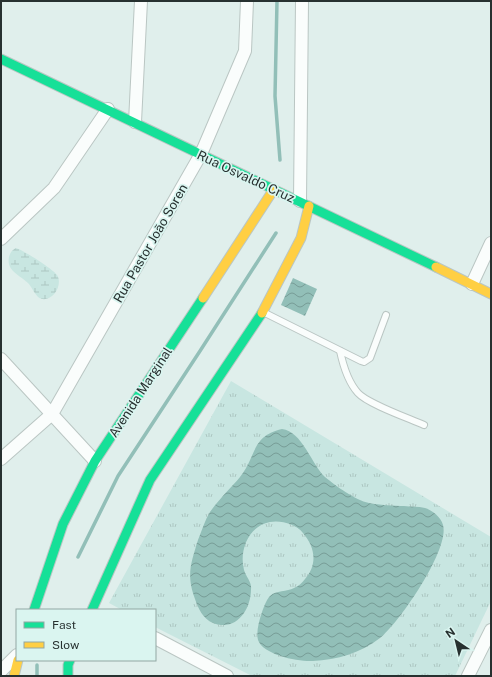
<svg xmlns="http://www.w3.org/2000/svg" width="492" height="677" font-family="'Public Sans',sans-serif">
  <style>
    .grass { fill: url(#grass-tufts) }
    .wetland { fill: url(#wetland-marsh) }
    .water { fill: url(#water-waves) }
    .lines { fill: none; stroke-linecap: round; stroke-linejoin: round }
    .stream { stroke: #92bfb8; stroke-width: 3.5 }
    .lane-casing { stroke: #bac6c3; stroke-width: 8 }
    .street-casing { stroke: #bac6c3; stroke-width: 14 }
    .fast-casing { stroke: #bac6c3; stroke-width: 11 }
    .slow-casing { stroke: #bac6c3; stroke-width: 11 }
    .lane { stroke: #fafdfc; stroke-width: 6 }
    .street { stroke: #fafdfc; stroke-width: 12 }
    .fast { stroke: #16e098; stroke-width: 9 }
    .slow { stroke: #ffcf43; stroke-width: 9 }
    .labels { text-anchor: middle; stroke-width: 3.5; stroke-linejoin: round; paint-order: stroke }
    .street-label { font-size: 13px; fill: #273130; stroke: #daf5f0 }
  </style>
  <defs>
    <pattern id="grass-tufts" width="24" height="20" patternUnits="userSpaceOnUse"><rect width="24" height="20" fill="#c8e6e1"/><path d="M3 7l-1-3M5 7V3M7 7l1-3M15 17l-1-3M17 17v-4M19 17l1-3" fill="none" stroke="#acc6c1"/></pattern>
    <pattern id="wetland-marsh" width="20" height="14" patternUnits="userSpaceOnUse"><rect width="20" height="14" fill="#c8e6e1"/><path d="M1 5h8M5 5V1M11 12h8M15 12V8" fill="none" stroke="#acc6c1"/></pattern>
    <pattern id="water-waves" width="16" height="10" patternUnits="userSpaceOnUse"><rect width="16" height="10" fill="#92bfb8"/><path d="M0 5q4-4 8 0t8 0" fill="none" stroke="#779c96"/></pattern>
  </defs>
  <rect width="100%" height="100%" fill="#e0efec"/>
  <polygon class="grass" points="231,381 491,537 491,601 455,676 252,676 155,627 155,610 122,610 109,603"/>
  <path class="wetland" d="M16,248C23,250 53,269 57,275C63,284 54,301 42,299C36,298 32,287 28,283C20,275 6,271 9,257C10,253 12,250 16,248Z"/>
  <g class="water">
    <polygon points="293,278 317,289 305,316 281,305"/>
    <path d="M282,429C302,431 312,465 325,477C336,486 355,500 369,503C378,505 395,506 404,506C411,507 418,506 425,508C432,510 441,517 443,525C450,549 399,623 380,638C361,653 337,660 313,661C299,662 263,655 258,640C256,632 259,622 261,615C263,609 266,600 270,596C276,590 287,592 294,588C299,586 302,583 305,579C318,564 315,547 303,533C296,524 281,520 270,522C248,526 239,551 244,570C246,577 252,582 251,589C251,610 236,632 213,623C203,619 198,608 195,599C186,575 191,563 198,540C202,530 205,520 210,512C219,499 231,488 240,477C257,456 251,436 282,429Z"/>
  </g>
  <g class="lines">
    <g class="stream">
      <polyline points="277,1 275,96 280,160"/>
      <polyline points="78,557 118,476 200,351 276,233"/>
      <polyline points="37,676 37,665"/>
    </g>
    <defs>
      <g id="lane">
        <polyline points="265,313 361,361 364,362 370,358 386,315"/>
        <path d="M340,351C343,365 348,382 358,393C368,404 408,418 424,425"/>
      </g>
      <g id="street">
        <polyline points="135,122 141,1"/>
        <polyline points="300,201 302,1"/>
        <polyline points="1,239 54,188 108,109"/>
        <polyline points="472,284 491,243"/>
        <polyline points="1,359 95,461"/>
        <polyline points="1,459 52,414 201,154 245,51 247,1"/>
        <polyline points="155,638 227,676"/>
        <polyline points="1,671 17,655"/>
        <polyline points="468,676 491,630"/>
      </g>
      <g id="fast">
        <polyline points="1,59 436,267"/>
        <polyline points="34,610 63,524 95,461 203,298"/>
        <polyline points="92,610 150,480 262,313"/>
        <polyline points="68,676 68,665 70,660"/>
      </g>
      <g id="slow">
        <polyline points="436,267 491,294"/>
        <polyline points="203,298 274,189"/>
        <polyline points="262,313 301,238 309,206"/>
        <polyline points="14,676 18,660"/>
      </g>
    </defs>
    <use href="#lane" class="lane-casing"/>
    <use href="#street" class="street-casing"/>
    <use href="#fast" class="fast-casing"/>
    <use href="#slow" class="slow-casing"/>
    <use href="#lane" class="lane"/>
    <use href="#street" class="street"/>
    <use href="#fast" class="fast"/>
    <use href="#slow" class="slow"/>
  </g>
  <g class="labels">
    <g class="street-label">
      <text transform="translate(246 176) rotate(25)" y="5">Rua Osvaldo Cruz</text>
      <text transform="translate(150 243) rotate(-60)" y="5">Rua Pastor João Soren</text>
      <text transform="translate(140 392) rotate(-57)" y="5">Avenida Marginal</text>
    </g>
  </g>
  <rect width="492" height="677" fill="none" stroke="#273130" stroke-width="4"/>
  <rect x="16" y="609" width="140" height="52" fill="#daf5f0" stroke="#92a7a3"/>
  <rect x="24" y="622" width="20" height="6" fill="#16e098" stroke="#92a7a3"/>
  <text x="52" y="629" font-size="12" fill="#273130">Fast</text>
  <rect x="24" y="642" width="20" height="6" fill="#ffcf43" stroke="#92a7a3"/>
  <text x="52" y="649" font-size="12" fill="#273130">Slow</text>
  <g transform="translate(456 641) rotate(325)" stroke="#daf5f0" stroke-width="3" paint-order="stroke">
  <path d="M0-3L7 15L0 10L-7 15Z" fill="#273130"/>
  <text y="-6" font-size="11" font-weight="bold" text-anchor="middle" fill="#273130">N</text>
  </g>
</svg>
